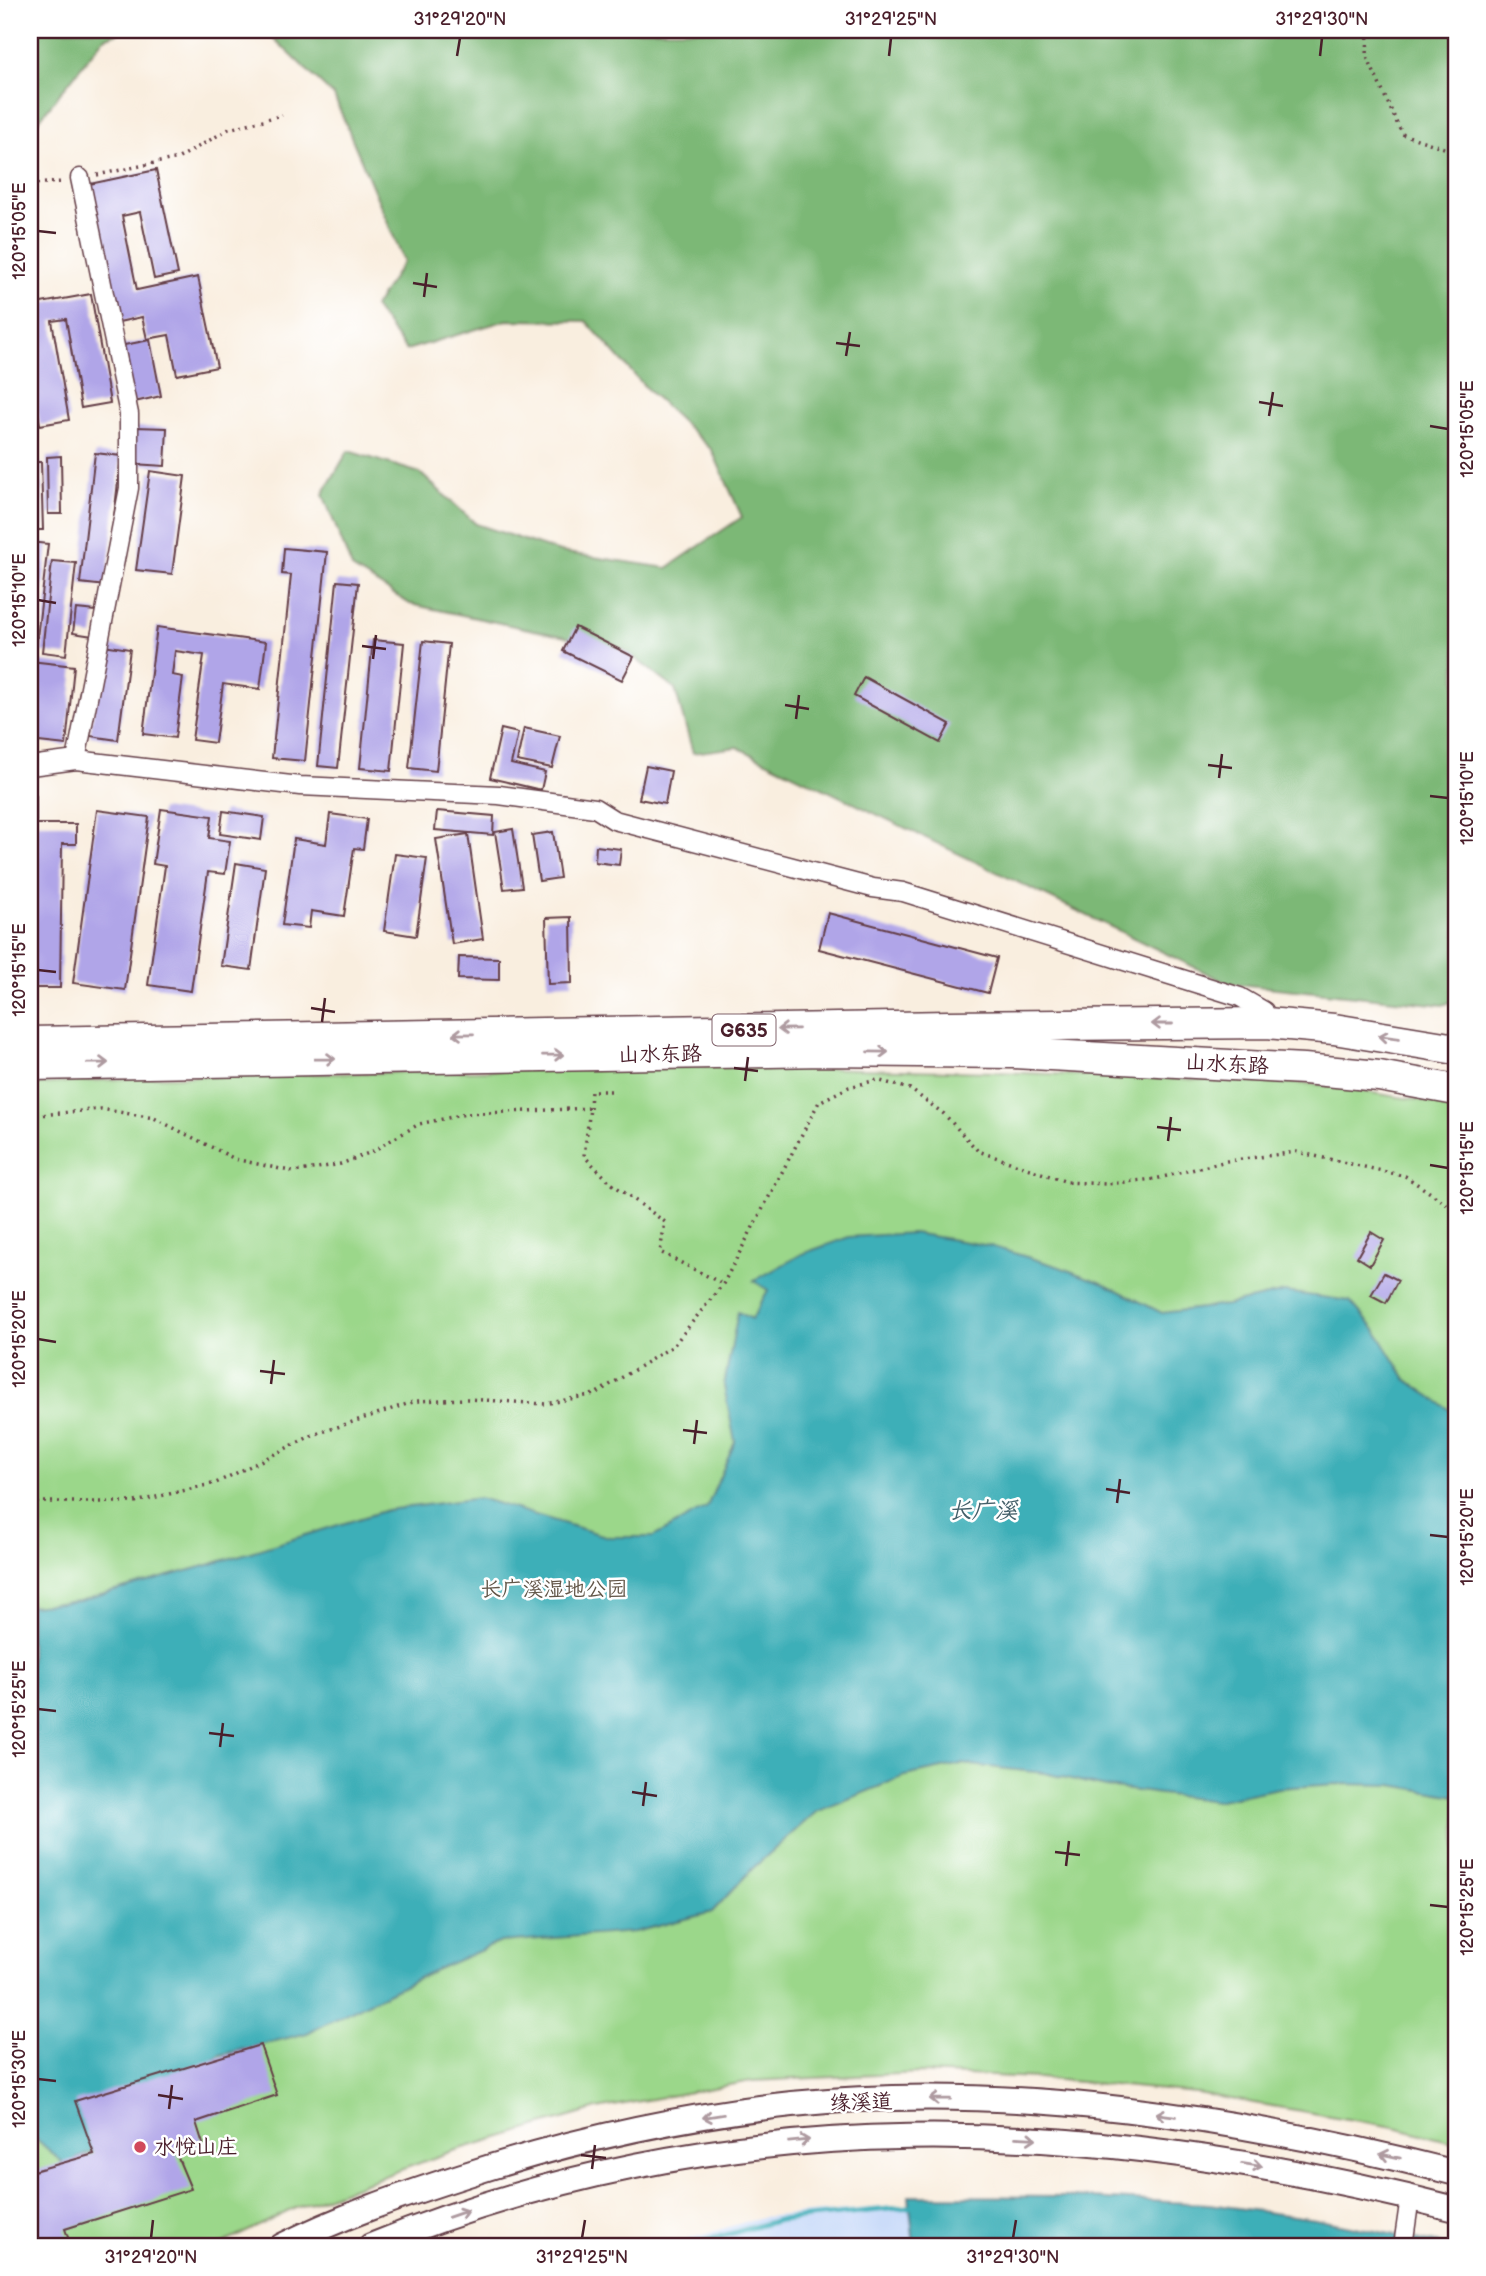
<svg xmlns="http://www.w3.org/2000/svg" width="1486" height="2276" font-family="'Balsamiq Sans','LXGW WenKai TC',sans-serif">
  <style>
    .built { fill: #cbdcf9 }
    .green { fill: #9bd78a; stroke: #727b5a; stroke-width: 2 }
    .forest { fill: #7cb876; stroke: #636c50; stroke-width: 2 }
    .water { fill: #3eafb8; stroke: #446772; stroke-width: 2 }
    .lines { fill: none; stroke-linecap: round; stroke-linejoin: round }
    .stream { stroke: #3eafb8; stroke-width: 5 }
    .building { fill: #b0a5e8 }
    .minor-casing { stroke: #643e46; stroke-width: 21 }
    .secondary-casing { stroke: #643e46; stroke-width: 28 }
    .trunk-casing { stroke: #643e46; stroke-width: 33 }
    .path { stroke: #643e46; stroke-width: 3.5; stroke-dasharray: 2 5; stroke-linecap: butt }
    .minor { stroke: #fff; stroke-width: 18 }
    .secondary { stroke: #fff; stroke-width: 24 }
    .trunk { stroke: #fff; stroke-width: 30 }
    .oneway { stroke: #ae9aa0 }
    .ticks { fill: none; stroke: #4a1f2b; stroke-width: 2.5 }
    .poi-dot { fill: #d1495b; stroke: #fff; stroke-width: 2.5 }
    .labels { text-anchor: middle; stroke-width: 5; stroke-linejoin: round; paint-order: stroke }
    .shield { fill: #fff; stroke: #80626b; stroke-width: 2 }
    .shield-label { font-size: 19px; font-weight: bold; fill: #4a1f2b }
    .street-label { font-size: 21px; fill: #4a1f2b; stroke: #fff }
    .park-label { font-size: 21px; fill: #625648; stroke: #fff }
    .poi-label { font-size: 21px; fill: #4a1f2b; stroke: #fff; text-anchor: start }
    .water-label { font-size: 23px; font-style: italic; fill: #45606a; stroke: #fff }
    .neatline { fill: none; stroke: #4a1f2b; stroke-width: 2.5 }
    .ticks-label { font-size: 18px; text-anchor: middle; fill: #4a1f2b }
  </style>
  <rect width="100%" height="100%" fill="#fff"/>
  <filter id="ink" filterUnits="userSpaceOnUse"><feTurbulence type="fractalNoise" baseFrequency=".0143" numOctaves="2"/><feDisplacementMap in="SourceGraphic" scale="14" xChannelSelector="R" yChannelSelector="G"/><feConvolveMatrix kernelMatrix="1 2 1 2 8 2 1 2 1" color-interpolation-filters="sRGB"/></filter>
  <filter id="wash" filterUnits="userSpaceOnUse"><feTurbulence type="fractalNoise" baseFrequency=".00686" numOctaves="4" result="noise"/><feDisplacementMap in="SourceGraphic" scale="28" xChannelSelector="R" yChannelSelector="G"/><feGaussianBlur stdDeviation="1.57" result="paint"/><feColorMatrix in="noise" values="0 0 0 0 0 0 0 0 0 0 0 0 0 0 0 0 0 1.4 0 .05"/><feComposite in="paint" operator="in"/></filter>
  <g filter="url(#wash)">
    <rect width="100%" height="100%" fill="#f9eedf"/>
    <polygon class="built" points="939,2202 1419,2246 666,2246 762,2217"/>
    <polygon class="green" points="720,1066 997,1072 1316,1084 1456,1106 1456,2143 1394,2127 1196,2093 1038,2078 920,2073 751,2081 597,2109 450,2152 293,2209 218,2246 30,2246 30,1085 152,1077"/>
    <g class="forest">
      <polygon points="30,30 126,30 104,38 35,125 30,128"/>
      <polygon points="265,30 1456,30 1456,1000 1443,1005 1227,983 737,747 693,753 675,689 623,649 410,604 352,568 323,494 348,451 420,473 476,524 560,552 667,568 742,517 712,450 648,390 586,321 507,320 406,350 374,307 404,261 334,96"/>
    </g>
    <g class="water">
      <polygon points="913,1233 990,1246 1057,1266 1107,1285 1162,1313 1227,1305 1285,1292 1350,1301 1377,1332 1406,1379 1456,1414 1456,1796 1392,1785 1336,1784 1278,1788 1215,1801 1106,1787 1044,1773 961,1764 905,1776 816,1812 752,1869 712,1912 635,1932 500,1942 426,1974 307,2033 220,2055 97,2149 65,2165 30,2133 30,1606 79,1601 205,1566 387,1510 479,1498 609,1537 653,1537 707,1507 735,1442 724,1386 738,1312 752,1319 768,1290 754,1281 802,1254 849,1237"/>
      <polygon points="909,2196 1070,2197 1209,2204 1315,2219 1451,2246 914,2246"/>
    </g>
    <g class="lines">
      <polyline class="stream" points="687,2246 779,2220 909,2207"/>
    </g>
    <g id="blocks">
      <g class="building">
        <polygon points="156,170 178,274 154,279 140,212 122,216 137,290 198,277 217,367 177,375 169,335 147,339 142,317 114,323 85,185"/>
        <polygon points="91,294 110,403 81,408 66,319 52,321 69,420 40,425 30,367 30,305"/>
        <polygon points="150,340 161,396 130,403 119,346"/>
        <polygon points="135,427 167,428 165,466 133,464"/>
        <polygon points="95,453 121,456 106,586 80,583"/>
        <polygon points="61,456 62,514 48,514 47,457"/>
        <polygon points="30,462 41,462 43,530 30,530"/>
        <polygon points="150,471 185,476 172,574 136,570"/>
        <polygon points="30,542 48,544 35,655 30,654"/>
        <polygon points="284,548 327,552 305,761 272,758 291,575 282,574"/>
        <polygon points="52,561 76,563 66,655 42,652"/>
        <polygon points="337,581 358,583 338,768 318,766"/>
        <polygon points="76,609 96,611 93,636 73,633"/>
        <polygon points="157,627 266,642 260,689 223,684 215,743 192,740 204,655 175,651 172,675 183,677 175,738 143,734"/>
        <polygon points="575,627 634,657 622,680 563,651"/>
        <polygon points="373,640 404,643 391,771 360,768"/>
        <polygon points="423,641 449,644 436,771 409,768"/>
        <polygon points="103,645 130,649 118,740 90,736"/>
        <polygon points="30,661 74,666 66,745 30,741"/>
        <polygon points="864,677 950,724 940,743 854,696"/>
        <polygon points="524,728 560,736 552,768 517,761"/>
        <polygon points="501,729 518,733 511,764 545,772 541,790 490,778"/>
        <polygon points="646,766 671,771 665,804 639,799"/>
        <rect x="30" y="796" width="6" height="28"/>
        <polygon points="161,809 212,816 209,838 230,841 225,874 208,872 191,991 148,985 165,866 153,864"/>
        <polygon points="97,810 149,817 125,990 73,983"/>
        <polygon points="223,811 264,817 261,840 220,834"/>
        <polygon points="437,811 494,816 493,835 435,830"/>
        <polygon points="330,814 367,819 363,849 354,848 344,916 311,911 309,928 282,925 294,839 326,844"/>
        <polygon points="36,824 76,824 76,844 62,844 60,988 30,988 30,843 35,843"/>
        <polygon points="513,829 522,887 504,889 495,832"/>
        <polygon points="553,832 560,878 539,881 532,835"/>
        <polygon points="468,834 483,939 452,944 436,839"/>
        <polygon points="596,846 621,849 619,865 595,862"/>
        <polygon points="395,854 427,858 416,936 384,931"/>
        <polygon points="236,863 265,868 251,970 221,966"/>
        <polygon points="828,913 997,958 988,993 819,949"/>
        <polygon points="571,917 572,983 548,984 546,918"/>
        <polygon points="459,957 499,958 499,980 458,979"/>
        <polygon points="1371,1232 1384,1240 1370,1265 1357,1257"/>
        <polygon points="1384,1273 1398,1280 1386,1303 1371,1295"/>
        <polygon points="260,2045 277,2095 196,2122 203,2144 175,2151 191,2189 65,2229 71,2246 30,2246 30,2172 94,2154 75,2101"/>
      </g>
    </g>
  </g>
  <g filter="url(#ink)">
    <use href="#blocks" fill-opacity="0" stroke="#643e46" stroke-width="2"/>
    <g class="lines">
      <defs>
        <g id="minor">
          <polyline points="76,760 129,488 129,414 80,178"/>
          <polyline points="30,766 76,760 300,786 499,795 595,808 614,820 873,888 903,892 1240,997 1264,1011 1267,1023"/>
          <polyline points="1403,2246 1410,2197"/>
        </g>
        <g id="secondary">
          <path d="M282,2246C340,2217 400,2196 462,2176C569,2141 680,2116 792,2104C1014,2082 1241,2118 1456,2173"/>
          <path d="M371,2246C731,2099 1085,2114 1456,2209"/>
        </g>
        <g id="trunk">
          <polyline points="30,1042 948,1026 1267,1023 1334,1029 1456,1049"/>
          <polyline points="30,1065 825,1051 1014,1053 1304,1069 1379,1076 1456,1090"/>
        </g>
      </defs>
      <use href="#minor" class="minor-casing"/>
      <use href="#secondary" class="secondary-casing"/>
      <use href="#trunk" class="trunk-casing"/>
      <g class="path">
        <polyline points="1368,30 1367,57 1402,134 1456,152"/>
        <polyline points="97,175 179,158 229,129 282,115"/>
        <polyline points="30,184 62,182"/>
        <polyline points="590,1108 591,1091 613,1091"/>
        <polyline points="30,1116 101,1109 154,1118 235,1159 294,1172 341,1164 371,1152 419,1124 466,1114 590,1108 584,1156 611,1183 665,1222 660,1252 723,1284"/>
        <polyline points="30,1502 135,1502 216,1483 313,1435 416,1401 468,1399 545,1404 595,1394 673,1346 723,1284 819,1102 849,1087 877,1080 910,1089 944,1114 978,1151 1067,1182 1106,1184 1155,1179 1227,1161 1297,1152 1405,1176 1456,1210"/>
      </g>
      <use href="#minor" class="minor"/>
      <use href="#secondary" class="secondary"/>
      <use href="#trunk" class="trunk"/>
    </g>
    <defs><path id="oneway-shaft" d="M-6 0H5M1.5-3L5.5 0L1.5 3" fill="none" stroke-width="1.6" stroke-linecap="round" stroke-linejoin="round" transform="scale(1.75)"/></defs>
    <g class="oneway">
      <use href="#oneway-shaft" transform="translate(1162 1024) rotate(180)"/>
      <use href="#oneway-shaft" transform="translate(788 1029) rotate(179)"/>
      <use href="#oneway-shaft" transform="translate(463 1034) rotate(179)"/>
      <use href="#oneway-shaft" transform="translate(1389 1037) rotate(-172)"/>
      <use href="#oneway-shaft" transform="translate(878 1052) rotate(1)"/>
      <use href="#oneway-shaft" transform="translate(553 1055) rotate(-1)"/>
      <use href="#oneway-shaft" transform="translate(325 1059) rotate(-1)"/>
      <use href="#oneway-shaft" transform="translate(98 1063) rotate(-1)"/>
      <use href="#oneway-shaft" transform="translate(940 2099) rotate(-179)"/>
      <use href="#oneway-shaft" transform="translate(1166 2115) rotate(-172)"/>
      <use href="#oneway-shaft" transform="translate(713 2116) rotate(171)"/>
      <use href="#oneway-shaft" transform="translate(1026 2138) rotate(3)"/>
      <use href="#oneway-shaft" transform="translate(799 2141) rotate(-6)"/>
      <use href="#oneway-shaft" transform="translate(1390 2156) rotate(-168)"/>
      <use href="#oneway-shaft" transform="translate(1252 2165) rotate(9)"/>
      <use href="#oneway-shaft" transform="translate(458 2214) rotate(-19)"/>
    </g>
  </g>
  <path class="ticks" d="M457,56L460,38M889,56L891,38M1320,56L1322,38M38,231L56,233M413,283L437,287M424,297L427,273M836,343L860,346M846,356L850,332M1259,402L1283,406M1269,416L1273,392M1430,426L1448,429M38,600L56,603M362,646L386,649M373,659L376,635M785,705L809,709M796,719L799,695M1208,765L1232,768M1219,778L1222,754M1430,796L1448,798M38,970L56,972M311,1008L335,1012M322,1022L325,998M734,1068L758,1071M745,1081L748,1057M1157,1127L1181,1130M1168,1141L1171,1117M1430,1165L1448,1168M38,1339L56,1342M260,1371L285,1374M271,1384L274,1360M683,1430L707,1433M694,1444L697,1420M1106,1489L1130,1493M1117,1503L1120,1479M1430,1535L1448,1537M38,1709L56,1711M209,1733L234,1736M220,1747L223,1723M632,1792L657,1796M643,1806L646,1782M1055,1852L1080,1855M1066,1866L1069,1841M1430,1905L1448,1907M38,2079L56,2081M158,2095L183,2099M169,2109L172,2085M581,2155L606,2158M592,2169L595,2145M151,2238L153,2220M582,2238L585,2220M1013,2238L1016,2220"/>
  <circle class="poi-dot" cx="140" cy="2147" r="7"/>
  <g class="labels">
    <rect class="shield" x="712.5" y="1014.5" width="63" height="31" rx="5"/>
    <g class="shield-label">
      <text x="744" y="1037">G635</text>
    </g>
    <g class="street-label">
      <text transform="translate(660 1054) rotate(-1)" y="7">山水东路</text>
      <text transform="translate(1227 1064) rotate(3)" y="7">山水东路</text>
      <text transform="translate(861 2102) rotate(-2)" y="7">缘溪道</text>
    </g>
    <g class="park-label">
      <text x="554" y="1596">长广溪湿地公园</text>
    </g>
    <g class="poi-label">
      <text x="154" y="2154">水悦山庄</text>
    </g>
    <g class="water-label">
      <text x="983" y="1518">长广溪</text>
    </g>
  </g>
  <rect width="1486" height="2276" fill="none" stroke="#fff" stroke-width="77"/>
  <rect x="38" y="38" width="1410" height="2200" class="neatline"/>
  <g class="ticks-label">
    <text x="460" y="25">31°29'20"N</text>
    <text x="891" y="25">31°29'25"N</text>
    <text x="1322" y="25">31°29'30"N</text>
    <text transform="translate(19 231) rotate(-90)" y="6">120°15'05"E</text>
    <text transform="translate(1467 429) rotate(-90)" y="6">120°15'05"E</text>
    <text transform="translate(19 600) rotate(-90)" y="6">120°15'10"E</text>
    <text transform="translate(1467 798) rotate(-90)" y="6">120°15'10"E</text>
    <text transform="translate(19 970) rotate(-90)" y="6">120°15'15"E</text>
    <text transform="translate(1467 1168) rotate(-90)" y="6">120°15'15"E</text>
    <text transform="translate(19 1339) rotate(-90)" y="6">120°15'20"E</text>
    <text transform="translate(1467 1537) rotate(-90)" y="6">120°15'20"E</text>
    <text transform="translate(19 1709) rotate(-90)" y="6">120°15'25"E</text>
    <text transform="translate(1467 1907) rotate(-90)" y="6">120°15'25"E</text>
    <text transform="translate(19 2079) rotate(-90)" y="6">120°15'30"E</text>
    <text x="151" y="2263">31°29'20"N</text>
    <text x="582" y="2263">31°29'25"N</text>
    <text x="1013" y="2263">31°29'30"N</text>
  </g>
</svg>
